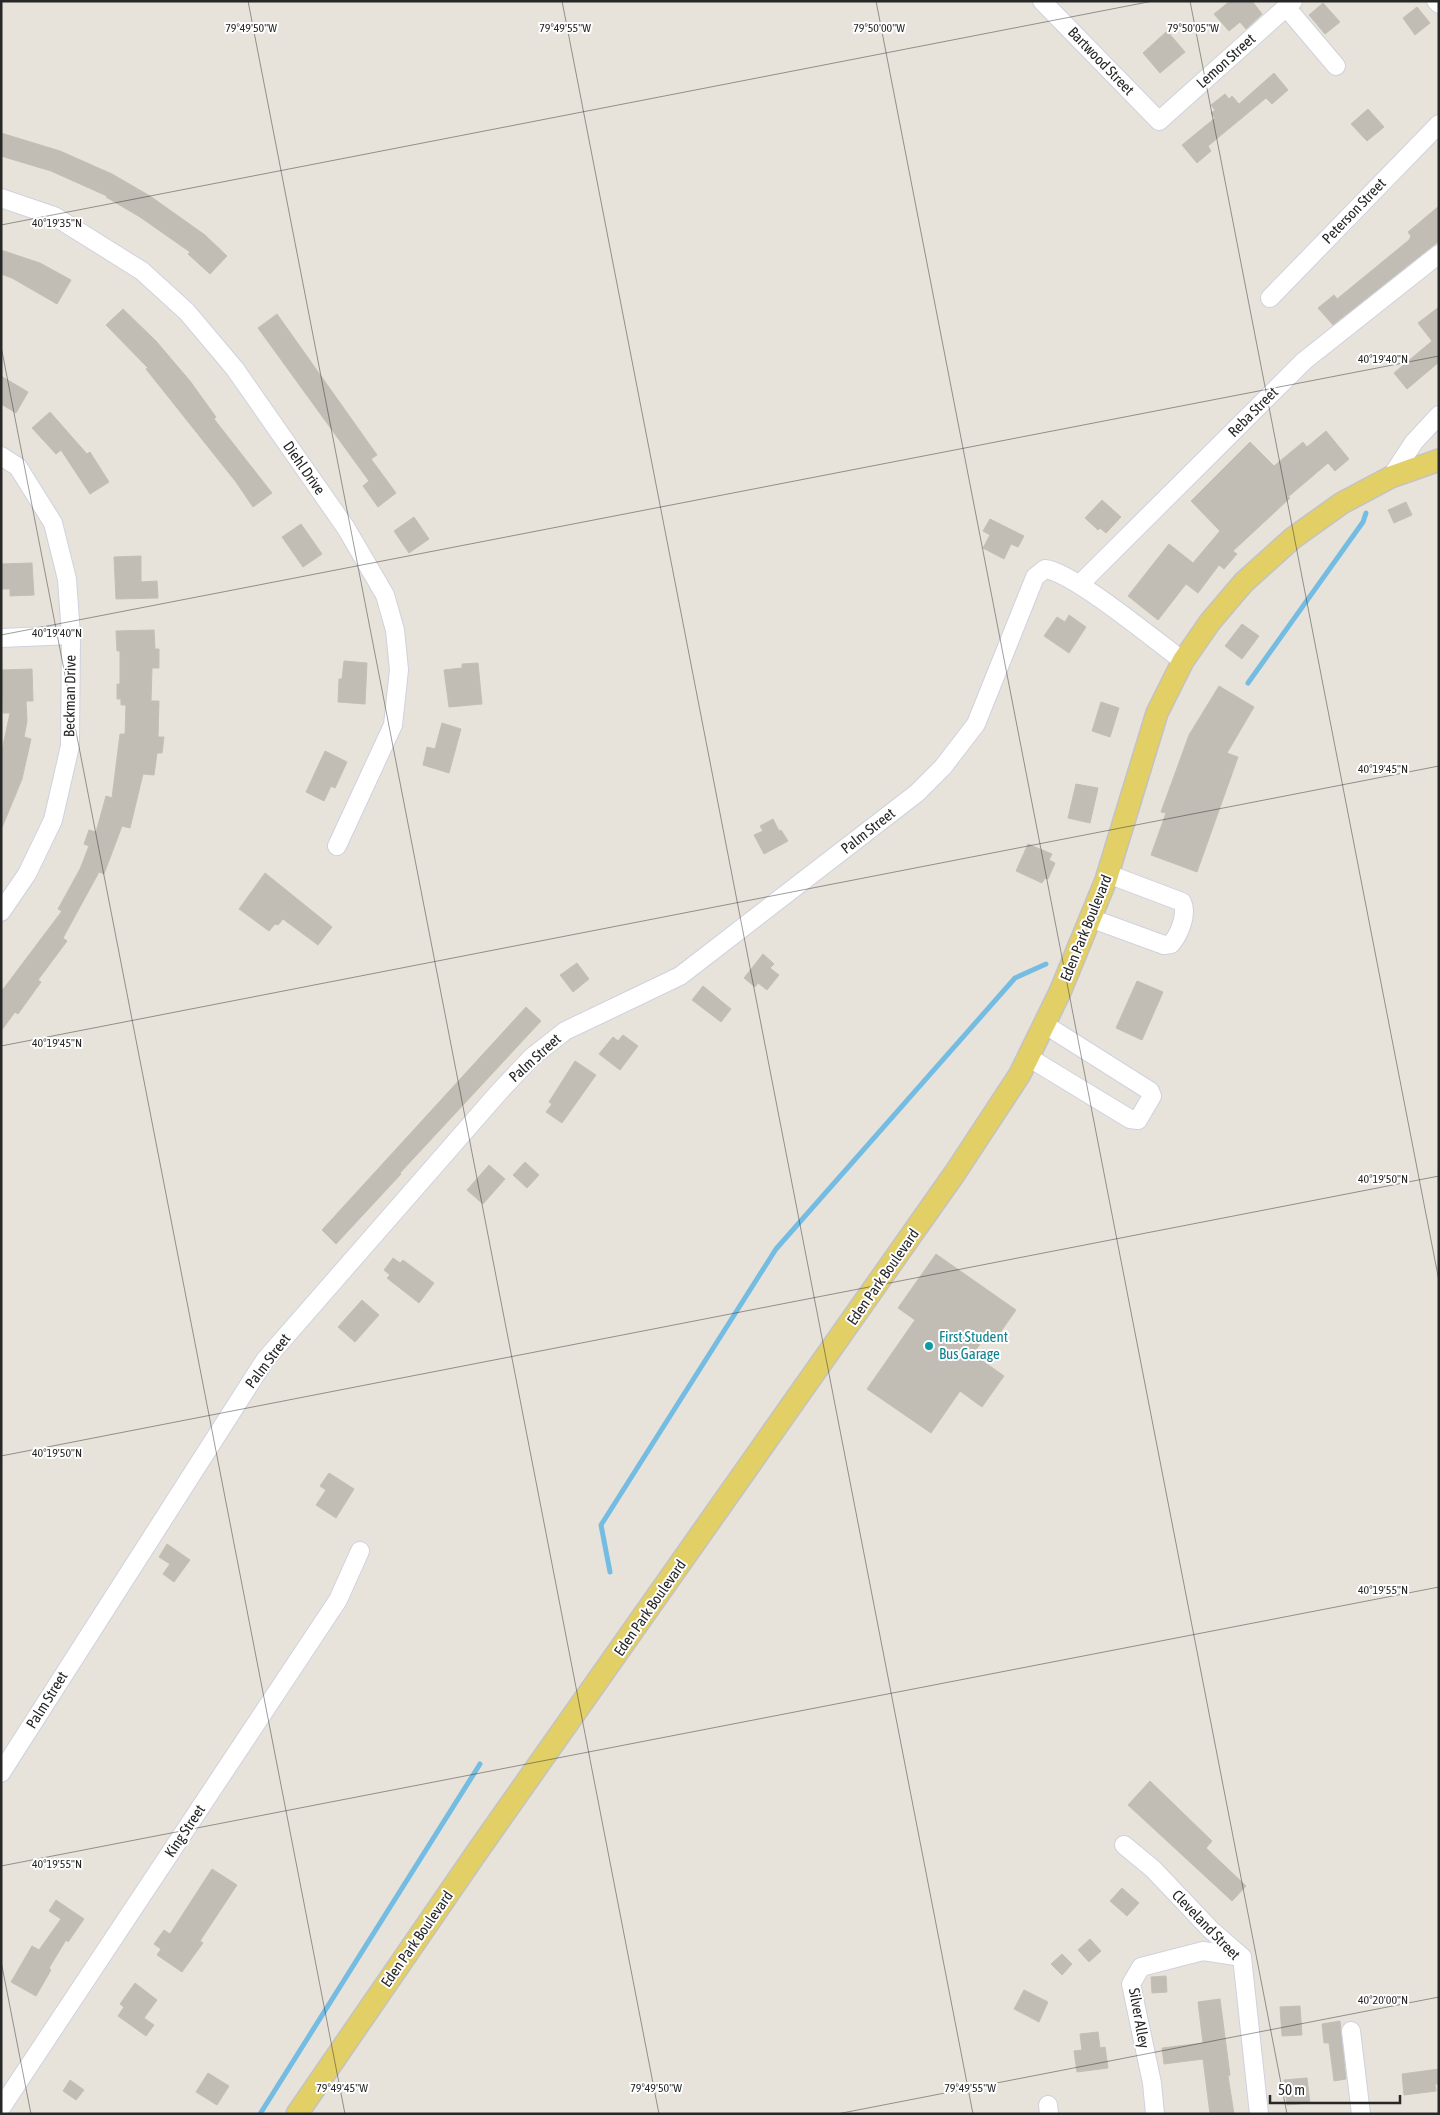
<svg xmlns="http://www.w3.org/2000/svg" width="1440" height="2115" font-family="'Asap Condensed',sans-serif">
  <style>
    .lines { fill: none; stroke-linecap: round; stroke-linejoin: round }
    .stream { stroke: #75bce2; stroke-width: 5 }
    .building { fill: #c1bdb5; stroke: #c3bfb4 }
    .minor-casing { stroke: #cfd1df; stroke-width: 20 }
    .major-casing { stroke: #c3c3c3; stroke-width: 24 }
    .minor { stroke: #fff; stroke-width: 18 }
    .major { stroke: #e2cf65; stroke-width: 21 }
    .ticks { fill: none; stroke: #272727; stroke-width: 1; stroke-opacity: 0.45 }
    .culture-dot { fill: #0f9aa8; stroke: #fff; stroke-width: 2 }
    .labels { text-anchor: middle; stroke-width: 4; stroke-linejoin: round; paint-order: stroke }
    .street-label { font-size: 15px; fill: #272727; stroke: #fff }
    .culture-label { font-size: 15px; fill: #0d838f; stroke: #fff; text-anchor: start }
    .ticks-label { font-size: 12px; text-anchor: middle; fill: #272727; stroke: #fff; stroke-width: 4; stroke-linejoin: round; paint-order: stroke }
  </style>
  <rect width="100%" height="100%" fill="#e8e3da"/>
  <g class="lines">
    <g class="stream">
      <polyline points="1248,683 1363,522 1366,513"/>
      <polyline points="610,1572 601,1525 776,1249 1015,978 1046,964"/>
      <polyline points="260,2114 480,1764"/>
    </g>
  </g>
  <g class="building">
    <polygon points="1230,1 1252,1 1262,14 1246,29 1240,22 1229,31 1214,14"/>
    <polygon points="1323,3 1340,22 1325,34 1309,15"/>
    <polygon points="1417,7 1430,23 1415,35 1403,18"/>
    <polygon points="1167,31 1185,52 1160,73 1143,53"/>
    <polygon points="1274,73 1288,90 1272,104 1266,98 1208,146 1211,151 1197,163 1182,145 1215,118 1211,113 1215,110 1211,105 1225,94 1229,99 1232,96 1239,104"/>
    <polygon points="1368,109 1384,127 1367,141 1351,124"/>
    <polygon points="1,133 60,151 112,174 150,196 205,235 227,256 210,274 188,254 190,252 140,217 106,197 107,196 51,171 1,156"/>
    <polygon points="1439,206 1439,241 1333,325 1318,308 1334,295 1337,299 1409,240 1411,236 1408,232"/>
    <polygon points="1,250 40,263 71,280 57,304 12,278 1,274"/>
    <polygon points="1439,307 1439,362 1407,389 1394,373 1432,341 1418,323"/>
    <polygon points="123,309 156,341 190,381 216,417 214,419 272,493 253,507 236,482 146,369 148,368 106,325"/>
    <polygon points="277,314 377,455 371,459 396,493 378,507 363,486 369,481 258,328"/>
    <polygon points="1,376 28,392 16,413 1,404"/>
    <polygon points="50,412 87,454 90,452 109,482 90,494 61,450 56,454 32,428"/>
    <polygon points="1326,431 1349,459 1335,471 1328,463 1288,497 1290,498 1233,551 1237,554 1224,569 1219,565 1198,593 1186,584 1158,620 1128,596 1169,544 1193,563 1220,531 1191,501 1250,442 1274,466 1303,442 1307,447"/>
    <polygon points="1102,500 1121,517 1106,533 1100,528 1098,530 1085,518"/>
    <polygon points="1406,502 1412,515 1394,523 1388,510"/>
    <polygon points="414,517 429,539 409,553 394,531"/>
    <polygon points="990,519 1024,536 1018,547 1011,544 1004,559 983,548 990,535 983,531"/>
    <polygon points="301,524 322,554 303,567 282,537"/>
    <polygon points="141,556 141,582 157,581 158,598 116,599 114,557"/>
    <polygon points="32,563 34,595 10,596 10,589 1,589 1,564"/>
    <polygon points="1069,615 1086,627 1069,653 1044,636 1057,617 1065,622"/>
    <polygon points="1242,624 1259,636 1242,659 1225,646"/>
    <polygon points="154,630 155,649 159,649 159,668 152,668 151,701 159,701 158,737 164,737 162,753 157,753 154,775 143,774 130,828 122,826 104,874 99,872 63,938 67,941 38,980 41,982 18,1014 15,1012 1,1031 1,992 62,911 58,909 80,869 89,846 84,844 89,830 96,832 106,796 112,798 120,734 125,734 126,705 121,705 121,699 117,699 117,684 120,684 120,651 117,651 116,631"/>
    <polygon points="344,661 367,663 365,704 338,702 339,679 342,679"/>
    <polygon points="478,663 482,704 449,707 444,670 462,668 462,664"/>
    <polygon points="32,669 33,701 26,701 27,721 24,737 31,739 22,779 1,830 1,755 10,713 3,713 2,670"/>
    <polygon points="1219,686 1254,707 1227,753 1238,757 1197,872 1151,855 1166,813 1161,812 1189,735"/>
    <polygon points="1101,702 1119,708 1110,737 1092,731"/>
    <polygon points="442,723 461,729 449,773 423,765 427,747 435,749"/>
    <polygon points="325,751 347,762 335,788 331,786 324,801 306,792"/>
    <polygon points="1076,784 1098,788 1090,823 1068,818"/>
    <polygon points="773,819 779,831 781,830 788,841 764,854 754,835 763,831 760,826"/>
    <polygon points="1028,844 1052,854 1049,860 1055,863 1048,879 1045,878 1042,883 1016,871"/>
    <polygon points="265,873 332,927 318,945 283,919 278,925 275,924 269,931 239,909"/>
    <polygon points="763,954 774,964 770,968 779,975 767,990 758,983 755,987 744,978"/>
    <polygon points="577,963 589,979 573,992 560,975"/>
    <polygon points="1137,981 1163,992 1142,1040 1116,1028"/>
    <polygon points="703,986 731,1009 721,1022 692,1000"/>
    <polygon points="526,1007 541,1021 400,1173 401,1174 336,1244 322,1230"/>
    <polygon points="623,1035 638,1046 620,1070 599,1054 613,1037 618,1041"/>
    <polygon points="575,1061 596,1075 562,1123 546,1112 552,1104 549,1102"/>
    <polygon points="525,1162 539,1175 527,1188 513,1175"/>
    <polygon points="489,1165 505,1179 483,1204 467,1190"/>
    <polygon points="936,1254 1016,1310 997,1337 989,1331 973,1354 1004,1376 982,1407 960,1391 931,1433 867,1389 915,1320 898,1308"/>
    <polygon points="393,1258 400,1263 403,1260 434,1283 419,1303 387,1278 390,1275 384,1270"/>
    <polygon points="362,1300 379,1315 355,1342 338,1327"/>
    <polygon points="329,1473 354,1489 336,1518 316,1505 326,1490 320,1486"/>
    <polygon points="167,1544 190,1560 174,1582 163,1574 170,1564 159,1557"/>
    <polygon points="1150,1781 1212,1841 1206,1848 1246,1886 1232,1901 1128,1805"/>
    <polygon points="212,1869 237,1885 200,1941 203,1943 182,1972 157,1955 161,1949 154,1944 164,1930 170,1934"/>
    <polygon points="1122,1888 1139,1903 1127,1916 1110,1901"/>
    <polygon points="56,1900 84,1919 68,1942 66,1940 49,1968 51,1970 36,1996 11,1982 32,1946 39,1950 61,1919 49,1911"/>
    <polygon points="1090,1939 1101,1951 1089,1962 1078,1950"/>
    <polygon points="1062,1954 1072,1964 1062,1975 1051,1964"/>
    <polygon points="1166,1976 1167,1992 1152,1993 1151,1977"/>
    <polygon points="135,1983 157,2000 144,2018 154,2025 146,2036 118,2016 124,2007 120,2004"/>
    <polygon points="1024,1990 1048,2002 1039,2022 1014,2009"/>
    <polygon points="1220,1999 1230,2075 1228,2076 1234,2114 1210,2114 1203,2059 1164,2064 1162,2048 1203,2043 1198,2002"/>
    <polygon points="1300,2006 1302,2035 1282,2036 1280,2007"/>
    <polygon points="1340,2021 1346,2079 1334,2081 1329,2043 1324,2043 1322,2024"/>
    <polygon points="1098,2032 1100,2048 1105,2047 1108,2068 1077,2072 1074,2051 1082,2050 1080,2034"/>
    <polygon points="1439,2069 1439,2084 1435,2084 1436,2091 1404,2095 1402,2074"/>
    <polygon points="208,2073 229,2086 217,2105 196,2092"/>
    <polygon points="1307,2078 1310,2103 1287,2105 1284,2080"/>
    <polygon points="70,2080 84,2090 76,2100 63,2091"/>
  </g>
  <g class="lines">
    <defs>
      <g id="minor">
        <polyline points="1042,1 1159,121 1293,1"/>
        <polyline points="1436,1 1439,4"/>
        <polyline points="1286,7 1336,66"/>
        <polyline points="1,198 54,216 142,271 187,312 235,369 346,528 385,595 395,630 399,670 393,725 337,846"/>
        <polyline points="1270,298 1439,124"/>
        <polyline points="1,456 18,467 53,523 67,579 71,635 70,746 53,820 27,874 1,912"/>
        <polyline points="1391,477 1414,442 1439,415"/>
        <polyline points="1080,584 1304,361 1439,254"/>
        <polyline points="1,638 71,635"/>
        <path d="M1090,918L1164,945L1171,944C1179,935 1188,914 1182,902L1108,874"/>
        <polyline points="1028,1057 1130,1119 1138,1120 1152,1096 1150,1091 1044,1024"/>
        <path d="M1,1773L265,1360L499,1092L532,1057L565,1031L680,976L917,793L943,767L976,724L1035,577L1045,569C1073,572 1156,641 1183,661"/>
        <polyline points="1124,1845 1153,1869 1211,1930 1242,1957 1259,2114"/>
        <polyline points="1351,2031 1361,2114"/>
        <polyline points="1048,2105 1049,2114"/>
        <polyline points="1,2108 338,1600 360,1551"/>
        <polyline points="1155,2114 1152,2083 1131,1984 1141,1967 1203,1951 1242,1957"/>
      </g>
      <polyline id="major" points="297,2114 477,1852 955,1173 1020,1074 1060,992 1106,880 1157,713 1183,661 1210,622 1244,582 1293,538 1342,503 1391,477 1439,460"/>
    </defs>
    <use href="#minor" class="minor-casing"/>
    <use href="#major" class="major-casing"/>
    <use href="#minor" class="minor"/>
    <use href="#major" class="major"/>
  </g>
  <path class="ticks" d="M248,1L659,2114M562,1L973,2114M876,1L1287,2114M1190,1L1439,1281M1,225L1153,1M1,346L345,2114M1,635L1439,356M1,1046L1439,766M1,1456L1439,1176M1,1866L1439,1587M1,1961L31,2114M837,2114L1439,1997"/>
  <circle class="culture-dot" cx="929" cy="1346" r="5"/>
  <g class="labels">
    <g class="street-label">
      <text transform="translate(1101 61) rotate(46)" y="5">Bartwood Street</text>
      <text transform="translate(1226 61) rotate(-42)" y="5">Lemon Street</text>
      <text transform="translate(1354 211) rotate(-46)" y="5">Peterson Street</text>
      <text transform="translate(1253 412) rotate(-45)" y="5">Reba Street</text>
      <text transform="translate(304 468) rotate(55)" y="5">Diehl Drive</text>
      <text transform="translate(70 696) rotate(-89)" y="5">Beckman Drive</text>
      <text transform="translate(868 831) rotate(-38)" y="5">Palm Street</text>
      <text transform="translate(1086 928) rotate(-68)" y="5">Eden Park Boulevard</text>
      <text transform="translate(535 1058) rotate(-42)" y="5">Palm Street</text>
      <text transform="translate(883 1277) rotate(-55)" y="5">Eden Park Boulevard</text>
      <text transform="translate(268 1361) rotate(-53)" y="5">Palm Street</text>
      <text transform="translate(650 1608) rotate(-55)" y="5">Eden Park Boulevard</text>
      <text transform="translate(47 1700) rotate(-58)" y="5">Palm Street</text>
      <text transform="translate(185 1831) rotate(-56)" y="5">King Street</text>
      <text transform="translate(1206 1925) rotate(46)" y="5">Cleveland Street</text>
      <text transform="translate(417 1939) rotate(-55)" y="5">Eden Park Boulevard</text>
      <text transform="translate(1139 2018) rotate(80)" y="5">Silver Alley</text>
    </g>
    <g class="culture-label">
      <text x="939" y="1342">First Student<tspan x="939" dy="17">Bus Garage</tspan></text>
    </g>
  </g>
  <g class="ticks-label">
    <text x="251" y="32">79°49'50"W</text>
    <text x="565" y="32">79°49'55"W</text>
    <text x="879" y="32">79°50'00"W</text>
    <text x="1193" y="32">79°50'05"W</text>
    <text x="57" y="227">40°19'35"N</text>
    <text x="1383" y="363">40°19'40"N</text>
    <text x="57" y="637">40°19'40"N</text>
    <text x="1383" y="773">40°19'45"N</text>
    <text x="57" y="1047">40°19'45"N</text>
    <text x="1383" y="1183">40°19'50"N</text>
    <text x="57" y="1457">40°19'50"N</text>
    <text x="1383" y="1594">40°19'55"N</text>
    <text x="57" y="1868">40°19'55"N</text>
    <text x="1383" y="2004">40°20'00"N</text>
    <text x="342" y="2092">79°49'45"W</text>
    <text x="656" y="2092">79°49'50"W</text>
    <text x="970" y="2092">79°49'55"W</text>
  </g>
  <rect width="1440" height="2115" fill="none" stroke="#272727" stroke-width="5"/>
  <path d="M1270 2095v8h130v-8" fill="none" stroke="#272727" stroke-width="2.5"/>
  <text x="1278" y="2095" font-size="15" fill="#272727" stroke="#ffffff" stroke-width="4" paint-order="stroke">50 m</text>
</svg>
